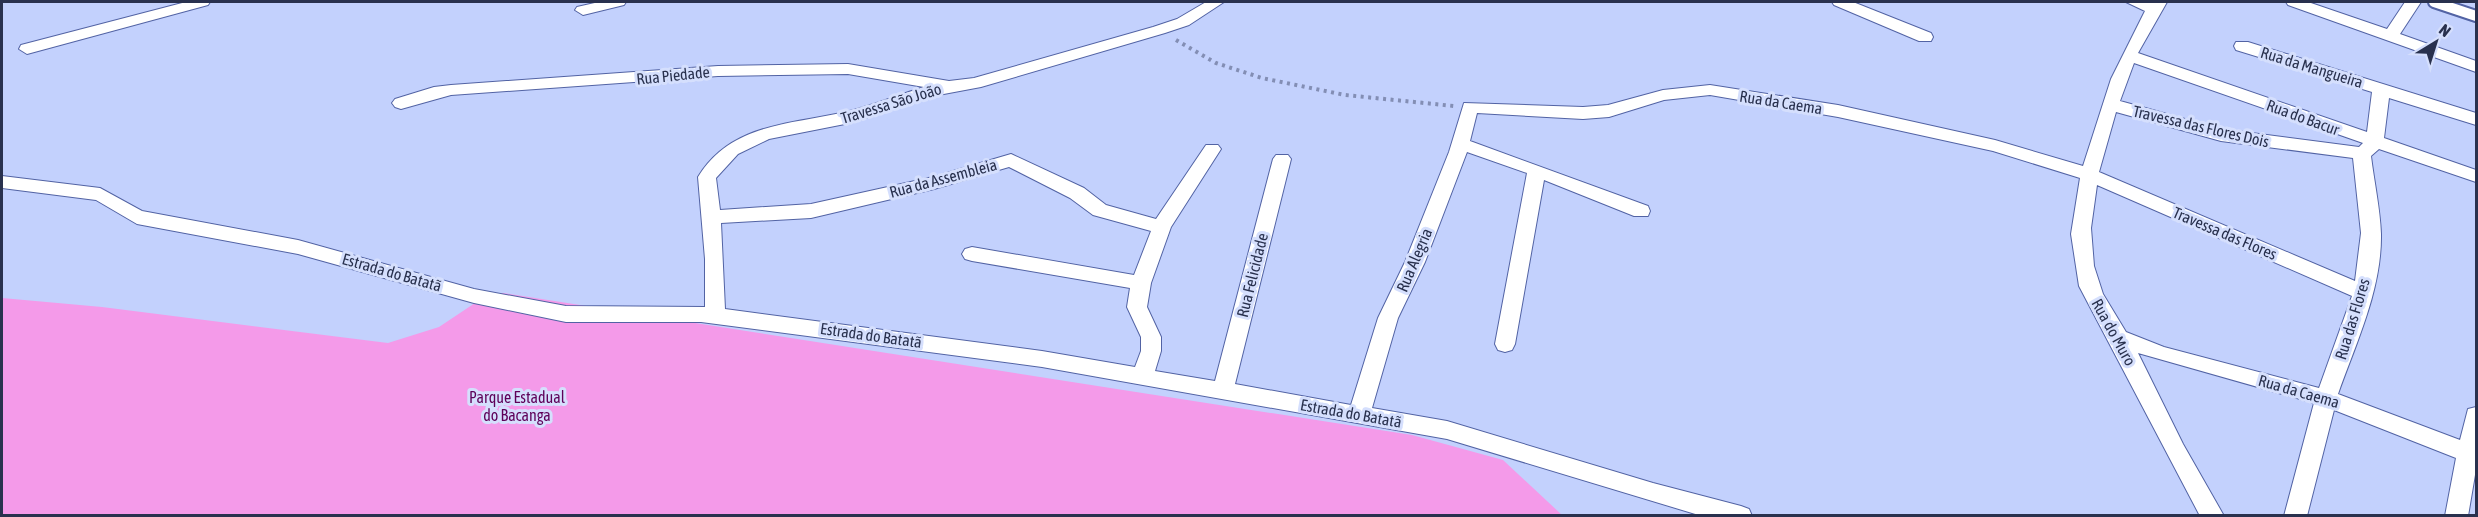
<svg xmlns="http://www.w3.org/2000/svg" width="2478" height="517" font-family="'Asap Condensed',sans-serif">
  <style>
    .green { fill: #f49ae9 }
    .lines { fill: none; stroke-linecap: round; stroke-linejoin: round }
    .lane-casing { stroke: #5263a4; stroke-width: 14 }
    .street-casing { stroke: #5263a4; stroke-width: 2 }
    .path { stroke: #838eb4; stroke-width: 4; stroke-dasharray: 3 4.5; stroke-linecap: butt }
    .lane { stroke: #fff; stroke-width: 10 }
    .street { fill: #fff; fill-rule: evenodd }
    .labels { text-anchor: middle; stroke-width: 6; stroke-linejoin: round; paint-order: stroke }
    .street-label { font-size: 16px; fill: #29314e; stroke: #d5dffd }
    .park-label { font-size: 16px; fill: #5e0159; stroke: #d5dffd }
  </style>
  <rect width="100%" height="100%" fill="#c3d1fd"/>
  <polygon class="green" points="503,293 1412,435 1503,460 1562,515 2,516 2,298 102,307 388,343 439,327 484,297"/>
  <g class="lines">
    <defs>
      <polyline id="lane" points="2434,2 2476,16"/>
      <g id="street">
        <polygon points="186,2 210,2 208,5 27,54 19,49 21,45"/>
        <polygon points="599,2 626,2 624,5 583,15 575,10 577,7"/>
        <path d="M1206,2H1224L1189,25L1165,33L981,87L933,96L850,123L769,139L738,154L716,178L720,210L811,204L933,177L1011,154L1084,188L1106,205L1156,219L1206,145H1218L1221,149L1171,227L1151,283L1147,307L1161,337V351L1155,371L1215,381L1273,159L1276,155H1288L1291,159L1235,384L1351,405L1378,318L1405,262L1449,152L1464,103L1583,107L1608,105L1663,90L1710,85L1838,105L1995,140L2083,166L2111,79L2145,11L2126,2H2167L2138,53L2367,132L2372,92L2236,50L2234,46L2236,42H2248L2476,113V125L2389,98L2384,138L2476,170V182L2379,149L2371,156C2374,181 2380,208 2381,234C2382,289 2356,343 2338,394L2460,440L2468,409L2476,407V469L2468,516H2445L2456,458L2334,410L2307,516H2284L2314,403L2138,353L2183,444L2224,516H2200L2079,286L2071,234L2080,178L1993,151L1838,117L1710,95L1664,100L1609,117L1583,119L1477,113L1470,141L1648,206L1650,211L1648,216H1634L1544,180L1515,344L1512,350L1505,352L1498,350L1495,344L1527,173L1467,152L1425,262L1398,318L1372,408L1447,421L1653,483L1741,506L1749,509L1752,516H1702L1447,439L1042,367L701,322H566L474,303L298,254L137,224L96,200L2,188V176L100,188L142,211L298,240L474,289L566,306L705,307V259L698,177C731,123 790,125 845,112C872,106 898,95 924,87L848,74L718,76L451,95L401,109L395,107L392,103L395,99L434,87L451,85L718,66L848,64L949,81L974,78L1153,27L1177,19ZM2134,63L2363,143L2359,147L2221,129L2120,101ZM2116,112L2221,141L2353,158L2361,233L2355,281L2099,172ZM1009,167L1070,198L1093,215L1151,231L1134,275L972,247L965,249L962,254L965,259L972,261L1130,288L1127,307L1141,337V351L1135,367L1042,351L725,309L721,223L811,218L934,189ZM2097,185L2352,296L2319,388L2164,347L2126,332L2103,294L2094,266L2091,228Z"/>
        <polygon points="1832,2 1853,2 1931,33 1933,37 1931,41 1919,41 1834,5"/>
        <polygon points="2286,2 2308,2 2387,29 2405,2 2421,2 2400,34 2476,61 2476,72 2288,5"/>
      </g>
    </defs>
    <use href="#lane" class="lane-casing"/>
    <use href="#street" class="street-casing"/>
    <polyline class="path" points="1176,40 1216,63 1262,78 1345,95 1454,106"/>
    <use href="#lane" class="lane"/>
    <use href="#street" class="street"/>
  </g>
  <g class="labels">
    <g class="street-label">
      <text transform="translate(2312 67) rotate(17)" y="6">Rua da Mangueira</text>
      <text transform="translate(673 75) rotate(-6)" y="6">Rua Piedade</text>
      <text transform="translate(1781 102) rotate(9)" y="6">Rua da Caema</text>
      <text transform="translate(891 103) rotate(-17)" y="6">Travessa São João</text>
      <text transform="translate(2303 117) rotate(20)" y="6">Rua do Bacur</text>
      <text transform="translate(2201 126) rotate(13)" y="6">Travessa das Flores Dois</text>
      <text transform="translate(943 178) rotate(-15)" y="6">Rua da Assembleia</text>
      <text transform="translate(2225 233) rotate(23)" y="6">Travessa das Flores</text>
      <text transform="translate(1414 260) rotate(-67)" y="6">Rua Alegria</text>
      <text transform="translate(392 272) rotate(16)" y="6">Estrada do Batatã</text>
      <text transform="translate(1252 275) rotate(-76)" y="6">Rua Felicidade</text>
      <text transform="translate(2352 319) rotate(-73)" y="6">Rua das Flores</text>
      <text transform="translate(2114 332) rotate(61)" y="6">Rua do Muro</text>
      <text transform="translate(871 335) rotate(8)" y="6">Estrada do Batatã</text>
      <text transform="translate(2299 391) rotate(16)" y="6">Rua da Caema</text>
      <text transform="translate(1351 413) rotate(10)" y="6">Estrada do Batatã</text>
    </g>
    <g class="park-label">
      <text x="517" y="403">Parque Estadual<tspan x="517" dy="18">do Bacanga</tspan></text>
    </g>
  </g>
  <rect width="2478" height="517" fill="none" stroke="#29314e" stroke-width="6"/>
  <g transform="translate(2436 42) rotate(38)" stroke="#d5dffd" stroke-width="4.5" paint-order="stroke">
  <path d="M0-4.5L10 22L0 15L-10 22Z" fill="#29314e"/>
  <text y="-9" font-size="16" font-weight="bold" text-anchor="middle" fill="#29314e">N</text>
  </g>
</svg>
